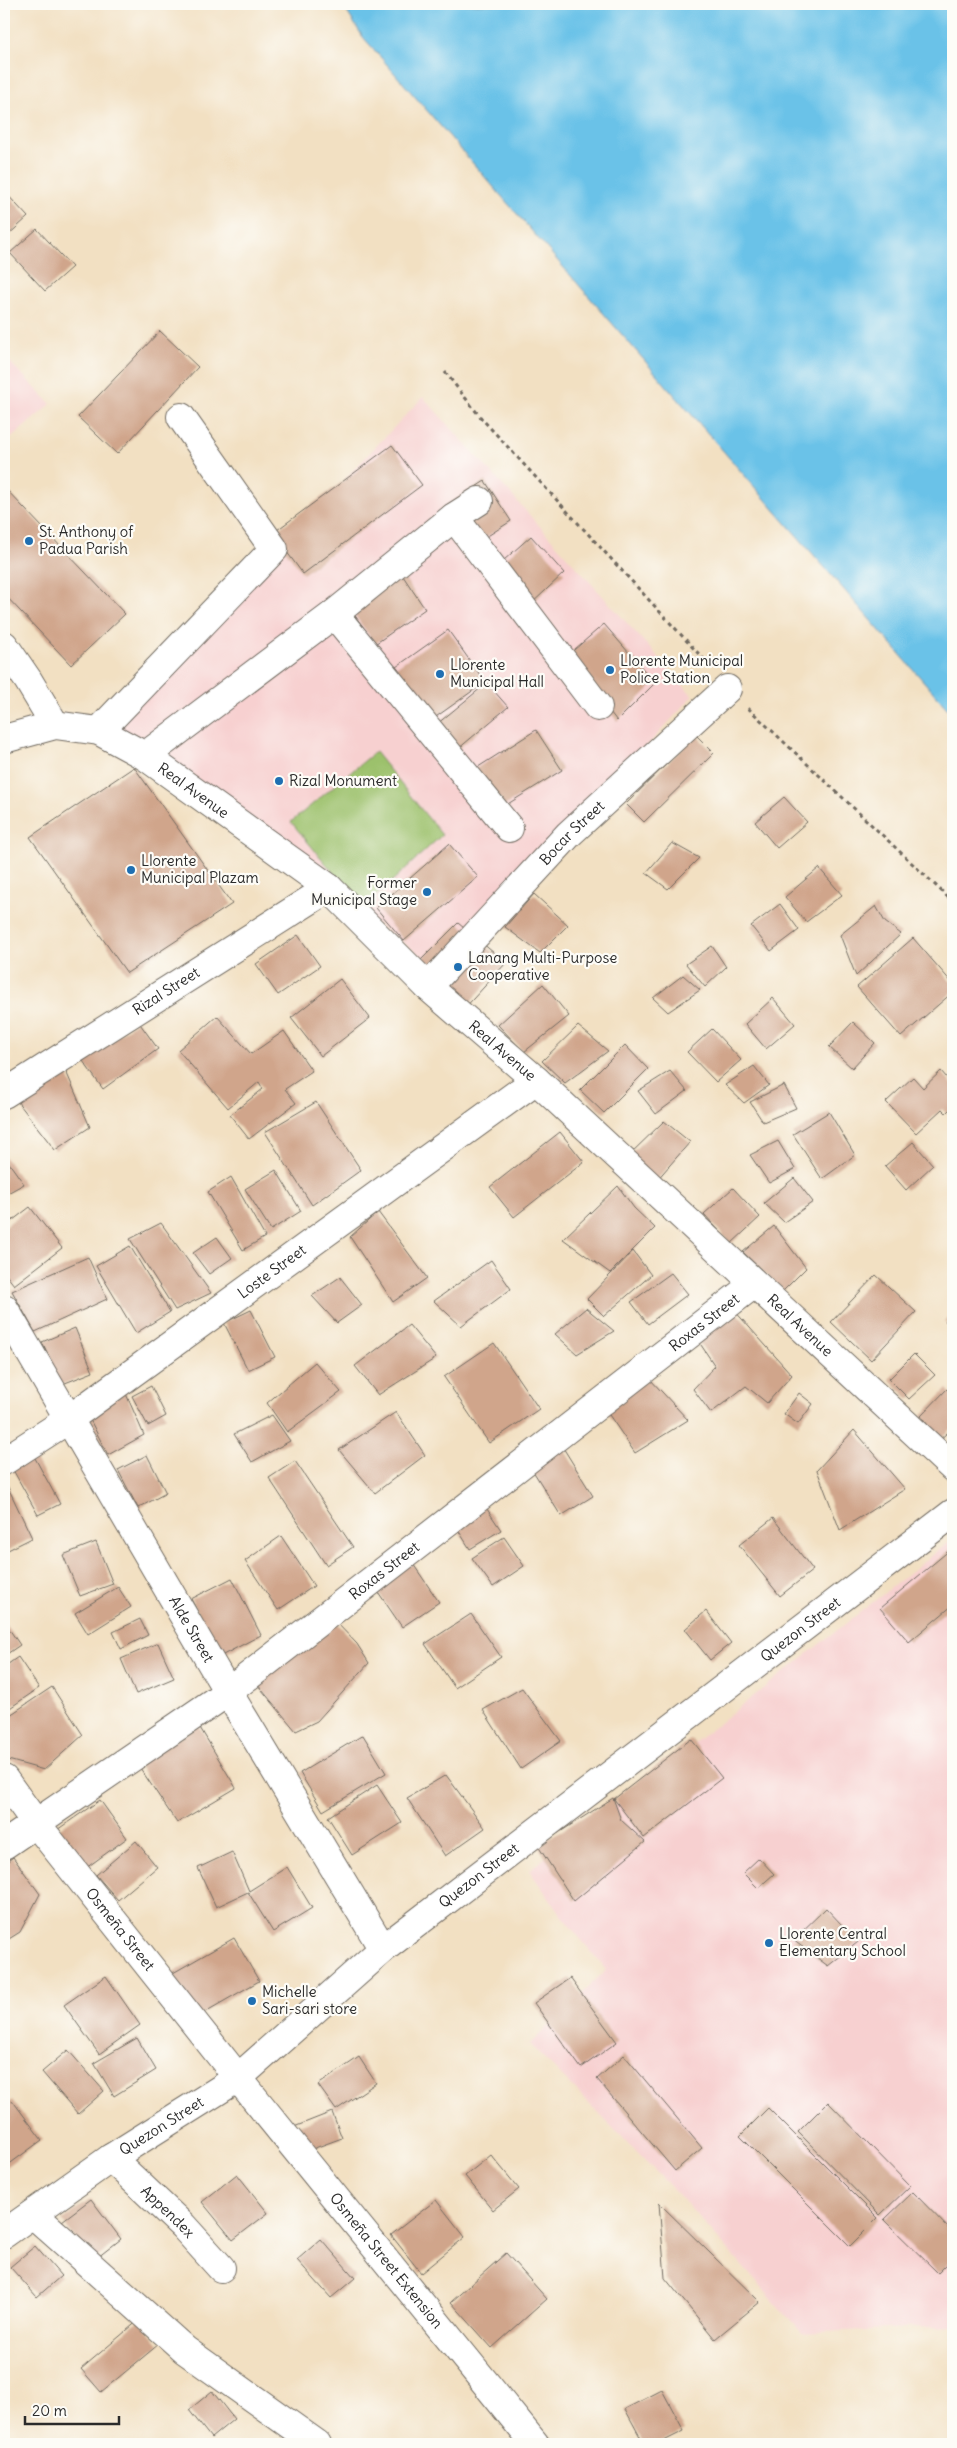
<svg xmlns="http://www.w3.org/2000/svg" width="957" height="2448" font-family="Delius,sans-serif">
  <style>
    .built { fill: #f7d0d0 }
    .green { fill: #9cc16c; stroke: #64764c }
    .water { fill: #6bc2e8; stroke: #4b768a }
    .building { fill: #d0a58b }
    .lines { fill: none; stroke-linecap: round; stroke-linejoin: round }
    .minor-casing { stroke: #716a60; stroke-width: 30 }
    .path { stroke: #716a60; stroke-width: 3; stroke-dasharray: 4 4; stroke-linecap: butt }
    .minor { stroke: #fff; stroke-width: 28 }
    .poi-dot { fill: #1f6fb2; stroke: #fdfcf7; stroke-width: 2 }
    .labels { text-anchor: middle; stroke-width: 4.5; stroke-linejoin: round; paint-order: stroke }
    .poi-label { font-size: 15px; fill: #2b2b2b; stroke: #fdfcf7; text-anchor: start }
    .street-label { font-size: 15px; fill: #2b2b2b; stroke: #fdfcf7 }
  </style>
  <rect width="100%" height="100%" fill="#fdfcf7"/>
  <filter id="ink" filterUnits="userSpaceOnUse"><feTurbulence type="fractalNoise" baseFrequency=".02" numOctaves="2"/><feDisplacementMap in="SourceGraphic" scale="10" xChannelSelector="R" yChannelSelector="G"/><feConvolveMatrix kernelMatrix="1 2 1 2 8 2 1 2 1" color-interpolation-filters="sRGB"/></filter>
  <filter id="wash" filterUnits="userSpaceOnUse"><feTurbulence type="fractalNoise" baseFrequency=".0096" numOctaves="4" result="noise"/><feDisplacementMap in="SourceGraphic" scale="20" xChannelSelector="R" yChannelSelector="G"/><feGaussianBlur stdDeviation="1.12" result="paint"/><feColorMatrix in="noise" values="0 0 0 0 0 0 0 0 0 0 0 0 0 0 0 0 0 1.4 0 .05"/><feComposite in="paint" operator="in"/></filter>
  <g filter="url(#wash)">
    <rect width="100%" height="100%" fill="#f2e0c2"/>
    <g class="built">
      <polygon points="4,356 51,404 4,444"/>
      <polygon points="423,397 693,696 473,934 437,967 106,729"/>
      <polygon points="953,1539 953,2326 802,2333 677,2193 530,2044 606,1970 561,1915 529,1870 665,1766"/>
    </g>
    <polygon class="green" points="375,752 442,835 363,908 291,822"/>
    <polygon class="water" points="342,4 953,4 953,715 363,37"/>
    <g id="blocks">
      <g class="building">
        <polygon points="4,191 28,217 5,238 4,237"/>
        <polygon points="37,229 72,267 45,291 10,253"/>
        <polygon points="160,331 198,367 117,454 78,417"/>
        <polygon points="392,445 422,485 303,574 273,533"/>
        <polygon points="485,481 511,521 472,546 446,506"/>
        <polygon points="4,487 125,614 71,665 4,594"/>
        <polygon points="531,536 564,573 529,606 494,569"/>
        <polygon points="395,564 425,609 375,644 344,600"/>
        <polygon points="604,624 655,683 617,721 567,656"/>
        <polygon points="448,630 485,682 433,719 396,667"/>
        <polygon points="487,683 508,707 458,749 437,724"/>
        <polygon points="536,730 562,770 487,817 461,778"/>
        <polygon points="696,735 714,753 644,822 626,804"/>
        <polygon points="134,767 232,904 127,973 30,837"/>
        <polygon points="784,797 807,822 777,848 755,822"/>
        <polygon points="672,843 699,858 668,889 646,873"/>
        <polygon points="449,844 478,877 404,941 376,908"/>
        <polygon points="819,868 842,895 806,922 785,897"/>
        <polygon points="534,894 568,925 540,953 505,927"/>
        <polygon points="780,904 799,930 771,951 751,926"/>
        <polygon points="876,906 885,922 901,934 856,976 840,935"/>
        <polygon points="458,923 506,963 462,1011 410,971"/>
        <polygon points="298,935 320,966 278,995 256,964"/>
        <polygon points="913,938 953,984 953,992 901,1037 857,987"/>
        <polygon points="712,946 726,967 705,987 686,964"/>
        <polygon points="683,975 700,990 668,1012 653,998"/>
        <polygon points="340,979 370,1018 321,1056 291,1018"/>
        <polygon points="543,984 569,1016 524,1052 498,1025"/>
        <polygon points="773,998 795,1024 766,1049 745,1024"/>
        <polygon points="217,1016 251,1054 284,1031 312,1071 285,1089 296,1103 249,1139 230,1115 263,1089 259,1082 228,1108 178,1050"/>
        <polygon points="138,1021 158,1049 103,1089 83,1061"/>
        <polygon points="853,1022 875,1043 852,1068 829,1047"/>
        <polygon points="578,1026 608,1051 565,1083 542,1061"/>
        <polygon points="712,1029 741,1060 716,1082 687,1052"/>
        <polygon points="953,1037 953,1047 948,1042"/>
        <polygon points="625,1045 648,1069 604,1113 580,1090"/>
        <polygon points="754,1066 769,1085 744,1103 725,1085"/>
        <polygon points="65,1069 90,1127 55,1150 17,1101"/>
        <polygon points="670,1071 687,1091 656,1114 638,1091"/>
        <polygon points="941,1071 953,1085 953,1106 946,1113 942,1109 916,1133 886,1102 913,1077 923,1088"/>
        <polygon points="784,1085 796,1108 763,1122 750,1102"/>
        <polygon points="316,1102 361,1170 312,1205 265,1132"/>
        <polygon points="829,1112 855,1155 822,1179 793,1134"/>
        <polygon points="664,1121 690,1142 656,1181 626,1158"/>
        <polygon points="560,1132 584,1162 514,1217 490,1187"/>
        <polygon points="778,1141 795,1169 769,1183 750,1155"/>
        <polygon points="913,1142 933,1165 906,1190 885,1166"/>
        <polygon points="4,1156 24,1184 4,1195"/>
        <polygon points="276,1170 301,1211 271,1230 245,1189"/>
        <polygon points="231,1177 265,1237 243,1250 208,1192"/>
        <polygon points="794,1178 813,1202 784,1222 764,1203"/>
        <polygon points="618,1186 634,1208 655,1228 610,1273 563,1239"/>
        <polygon points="733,1188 760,1217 731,1244 704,1214"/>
        <polygon points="30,1207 62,1248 14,1285 4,1272 4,1227"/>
        <polygon points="378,1212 427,1278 393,1302 350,1237"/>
        <polygon points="161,1223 211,1293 175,1310 130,1239"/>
        <polygon points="774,1226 806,1268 783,1291 743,1252"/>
        <polygon points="217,1237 232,1258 209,1274 193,1253"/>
        <polygon points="130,1246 170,1312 136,1333 96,1266"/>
        <polygon points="633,1251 651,1275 604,1316 587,1299"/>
        <polygon points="88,1257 107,1299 35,1332 12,1291"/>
        <polygon points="491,1260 511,1289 461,1326 434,1301"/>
        <polygon points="671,1273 688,1294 648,1324 631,1302"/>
        <polygon points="876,1275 916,1312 871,1360 831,1322"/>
        <polygon points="340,1277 362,1305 337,1323 312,1296"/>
        <polygon points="586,1308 614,1331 577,1354 555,1334"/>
        <polygon points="733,1309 792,1375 767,1403 746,1386 711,1413 693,1389 715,1366 695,1336"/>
        <polygon points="251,1310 275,1357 248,1370 224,1323"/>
        <polygon points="953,1314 953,1328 945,1321"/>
        <polygon points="409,1325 436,1358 378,1395 355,1366"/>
        <polygon points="75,1328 93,1372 60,1385 42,1342"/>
        <polygon points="494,1343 539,1409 489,1443 444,1377"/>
        <polygon points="914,1354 935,1375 909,1399 889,1379"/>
        <polygon points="315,1362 341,1392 287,1432 267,1403"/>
        <polygon points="649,1378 688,1420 635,1453 605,1409"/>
        <polygon points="151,1386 166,1416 148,1426 132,1396"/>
        <polygon points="123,1387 144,1435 108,1455 83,1406"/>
        <polygon points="947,1389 953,1396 953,1428 939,1440 921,1416"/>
        <polygon points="799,1393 813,1404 798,1424 784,1414"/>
        <polygon points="396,1412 425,1455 375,1493 339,1450"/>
        <polygon points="272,1415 290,1441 252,1462 234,1434"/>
        <polygon points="854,1430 905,1489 840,1530 817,1470"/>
        <polygon points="557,1438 593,1496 561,1516 525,1458"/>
        <polygon points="29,1447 60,1504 38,1515 7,1459"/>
        <polygon points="147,1455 166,1493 138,1508 118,1470"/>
        <polygon points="295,1461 353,1547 326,1565 269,1478"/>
        <polygon points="4,1479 32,1538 4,1552"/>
        <polygon points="485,1506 501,1530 470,1549 455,1525"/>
        <polygon points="773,1518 813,1570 780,1596 739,1545"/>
        <polygon points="281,1536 314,1586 278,1610 245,1561"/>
        <polygon points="504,1537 524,1566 493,1587 472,1558"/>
        <polygon points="96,1542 113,1584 80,1596 63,1555"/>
        <polygon points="951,1549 953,1552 953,1605 909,1642 880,1608"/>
        <polygon points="411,1561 439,1602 402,1627 374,1586"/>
        <polygon points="232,1578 261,1635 221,1656 191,1599"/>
        <polygon points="118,1587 131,1607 88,1634 75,1613"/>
        <polygon points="706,1611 731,1643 710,1660 685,1629"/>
        <polygon points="471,1614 501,1657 455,1688 425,1644"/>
        <polygon points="140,1619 148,1635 121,1649 113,1632"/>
        <polygon points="335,1621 357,1644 369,1663 317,1721 296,1731 252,1678"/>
        <polygon points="5,1623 20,1645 4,1656 4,1624"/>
        <polygon points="158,1643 174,1678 136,1694 121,1659"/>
        <polygon points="18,1657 39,1688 4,1712 4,1667"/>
        <polygon points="52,1687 83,1735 44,1770 8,1760 4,1756 4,1719"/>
        <polygon points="522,1688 561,1741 521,1769 483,1710"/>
        <polygon points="199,1726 236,1788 177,1823 136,1762"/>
        <polygon points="363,1735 386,1773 323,1811 300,1773"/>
        <polygon points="691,1739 722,1778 644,1838 614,1799"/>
        <polygon points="446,1775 485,1828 445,1856 407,1798"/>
        <polygon points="377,1785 402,1823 352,1855 328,1817"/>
        <polygon points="613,1798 621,1820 645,1842 574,1901 538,1846"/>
        <polygon points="100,1800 127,1838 82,1871 54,1832"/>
        <polygon points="136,1841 157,1867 118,1900 96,1875"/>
        <polygon points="232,1852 249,1891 287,1867 312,1908 273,1932 248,1892 216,1907 198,1868"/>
        <polygon points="13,1857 40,1894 20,1932 4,1942 4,1864"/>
        <polygon points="759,1858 774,1874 758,1888 743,1873"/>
        <polygon points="826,1908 858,1942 828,1966 793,1940"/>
        <polygon points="234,1938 259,1981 198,2016 173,1973"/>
        <polygon points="106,1976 140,2025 99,2054 64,2005"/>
        <polygon points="570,1978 617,2042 581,2068 534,2003"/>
        <polygon points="137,2038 156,2070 114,2096 94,2063"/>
        <polygon points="68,2050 104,2091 78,2114 42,2072"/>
        <polygon points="624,2055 702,2148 675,2171 597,2079"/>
        <polygon points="359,2057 376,2083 336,2110 318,2085"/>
        <polygon points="12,2100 42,2140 4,2168 4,2107"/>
        <polygon points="828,2102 910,2186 880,2215 798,2132"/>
        <polygon points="768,2108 878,2218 850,2246 740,2136"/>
        <polygon points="332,2112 342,2138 304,2152 294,2127"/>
        <polygon points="491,2155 519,2189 493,2210 465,2176"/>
        <polygon points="237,2174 268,2213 233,2240 202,2202"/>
        <polygon points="913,2192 953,2233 953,2258 938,2273 884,2220"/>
        <polygon points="91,2199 121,2239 93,2261 62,2221"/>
        <polygon points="436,2200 465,2237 421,2273 391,2235"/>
        <polygon points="659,2203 760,2302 715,2339 665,2278"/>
        <polygon points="321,2239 355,2278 331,2298 297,2260"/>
        <polygon points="35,2246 61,2276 37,2297 10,2267"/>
        <polygon points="506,2253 547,2299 492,2348 451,2302"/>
        <polygon points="139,2320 159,2344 101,2392 81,2369"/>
        <polygon points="662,2390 684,2431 658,2444 644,2444 625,2409"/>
        <polygon points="212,2391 234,2419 211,2438 189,2410"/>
      </g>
    </g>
  </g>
  <g filter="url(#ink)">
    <use href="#blocks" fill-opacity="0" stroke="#716a60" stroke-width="1"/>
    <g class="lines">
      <defs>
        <g id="minor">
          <polyline points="454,517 598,707"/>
          <polyline points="334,614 509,828"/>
          <polyline points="4,645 28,680 55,725"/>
          <polyline points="99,731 274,549 181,417"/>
          <path id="s1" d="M4,739L55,725L99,731L145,756L329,888L428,987L536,1080L953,1468"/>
          <polyline points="145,756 334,614 454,517 479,501"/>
          <path id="s2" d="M428,987L569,834L727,689"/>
          <path id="s3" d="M4,1094L329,888"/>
          <path id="s4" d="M4,1308L228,1692L383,1949"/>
          <path id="s5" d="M4,1461L69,1419L536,1080"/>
          <path id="s6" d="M4,1779L35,1822L238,2078L535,2444"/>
          <path id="s7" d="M4,1845L228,1692L754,1284"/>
          <path id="s8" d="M111,2158L183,2226L221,2268"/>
          <polyline points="33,2214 185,2350 317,2444"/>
          <path id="s9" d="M4,2234L111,2158L238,2078L383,1949L953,1513"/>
        </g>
      </defs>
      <use href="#minor" class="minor-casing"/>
      <g class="path">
        <polyline points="445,372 482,419 709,665"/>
        <polyline points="748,708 953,902"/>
      </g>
      <use href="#minor" class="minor"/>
    </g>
  </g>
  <g class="poi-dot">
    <circle cx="29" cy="541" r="5"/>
    <circle cx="610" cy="670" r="5"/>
    <circle cx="440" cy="674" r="5"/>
    <circle cx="279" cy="781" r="5"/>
    <circle cx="131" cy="870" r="5"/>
    <circle cx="427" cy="892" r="5"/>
    <circle cx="458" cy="967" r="5"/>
    <circle cx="769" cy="1943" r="5"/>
    <circle cx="252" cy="2001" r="5"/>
  </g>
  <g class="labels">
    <g class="poi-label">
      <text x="39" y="537">St. Anthony of<tspan x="39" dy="17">Padua Parish</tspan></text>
      <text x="620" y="666">Llorente Municipal<tspan x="620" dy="17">Police Station</tspan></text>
      <text x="450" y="670">Llorente<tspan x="450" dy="17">Municipal Hall</tspan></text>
      <text x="289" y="786">Rizal Monument</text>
      <text x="141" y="866">Llorente<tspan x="141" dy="17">Municipal Plazam</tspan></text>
      <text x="417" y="888" text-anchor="end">Former<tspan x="417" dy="17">Municipal Stage</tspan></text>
      <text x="468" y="963">Lanang Multi-Purpose<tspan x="468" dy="17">Cooperative</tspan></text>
      <text x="779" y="1939">Llorente Central<tspan x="779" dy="17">Elementary School</tspan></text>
      <text x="262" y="1997">Michelle<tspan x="262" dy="17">Sari-sari store</tspan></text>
    </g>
    <g class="street-label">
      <text dy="5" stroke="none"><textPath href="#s1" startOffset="209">Real Avenue</textPath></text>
      <text dy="5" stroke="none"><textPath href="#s2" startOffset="211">Bocar Street</textPath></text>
      <text dy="5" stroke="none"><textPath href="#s3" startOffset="192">Rizal Street</textPath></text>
      <text dy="5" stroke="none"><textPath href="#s1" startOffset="614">Real Avenue</textPath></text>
      <text dy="5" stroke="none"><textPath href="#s5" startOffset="328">Loste Street</textPath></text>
      <text dy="5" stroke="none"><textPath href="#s7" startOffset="874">Roxas Street</textPath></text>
      <text dy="5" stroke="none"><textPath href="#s1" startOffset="1019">Real Avenue</textPath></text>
      <text dy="5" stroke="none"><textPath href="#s7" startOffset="469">Roxas Street</textPath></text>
      <text dy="5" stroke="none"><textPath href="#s9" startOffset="1001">Quezon Street</textPath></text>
      <text dy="5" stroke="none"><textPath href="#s4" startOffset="372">Alde Street</textPath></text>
      <text dy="5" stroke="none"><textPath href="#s9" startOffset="596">Quezon Street</textPath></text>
      <text dy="5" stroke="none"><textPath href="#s6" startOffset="190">Osmeña Street</textPath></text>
      <text dy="5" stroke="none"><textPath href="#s9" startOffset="191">Quezon Street</textPath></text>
      <text dy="5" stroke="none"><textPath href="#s8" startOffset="78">Appendex</textPath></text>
      <text dy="5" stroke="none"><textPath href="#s6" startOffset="615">Osmeña Street Extension</textPath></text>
    </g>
  </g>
  <rect width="957" height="2448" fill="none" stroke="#fdfcf7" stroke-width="20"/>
  <path d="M25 2416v8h94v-8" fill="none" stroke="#2b2b2b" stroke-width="2.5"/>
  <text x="32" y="2416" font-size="15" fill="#2b2b2b" stroke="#fdfcf7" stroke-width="4" paint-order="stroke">20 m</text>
</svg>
